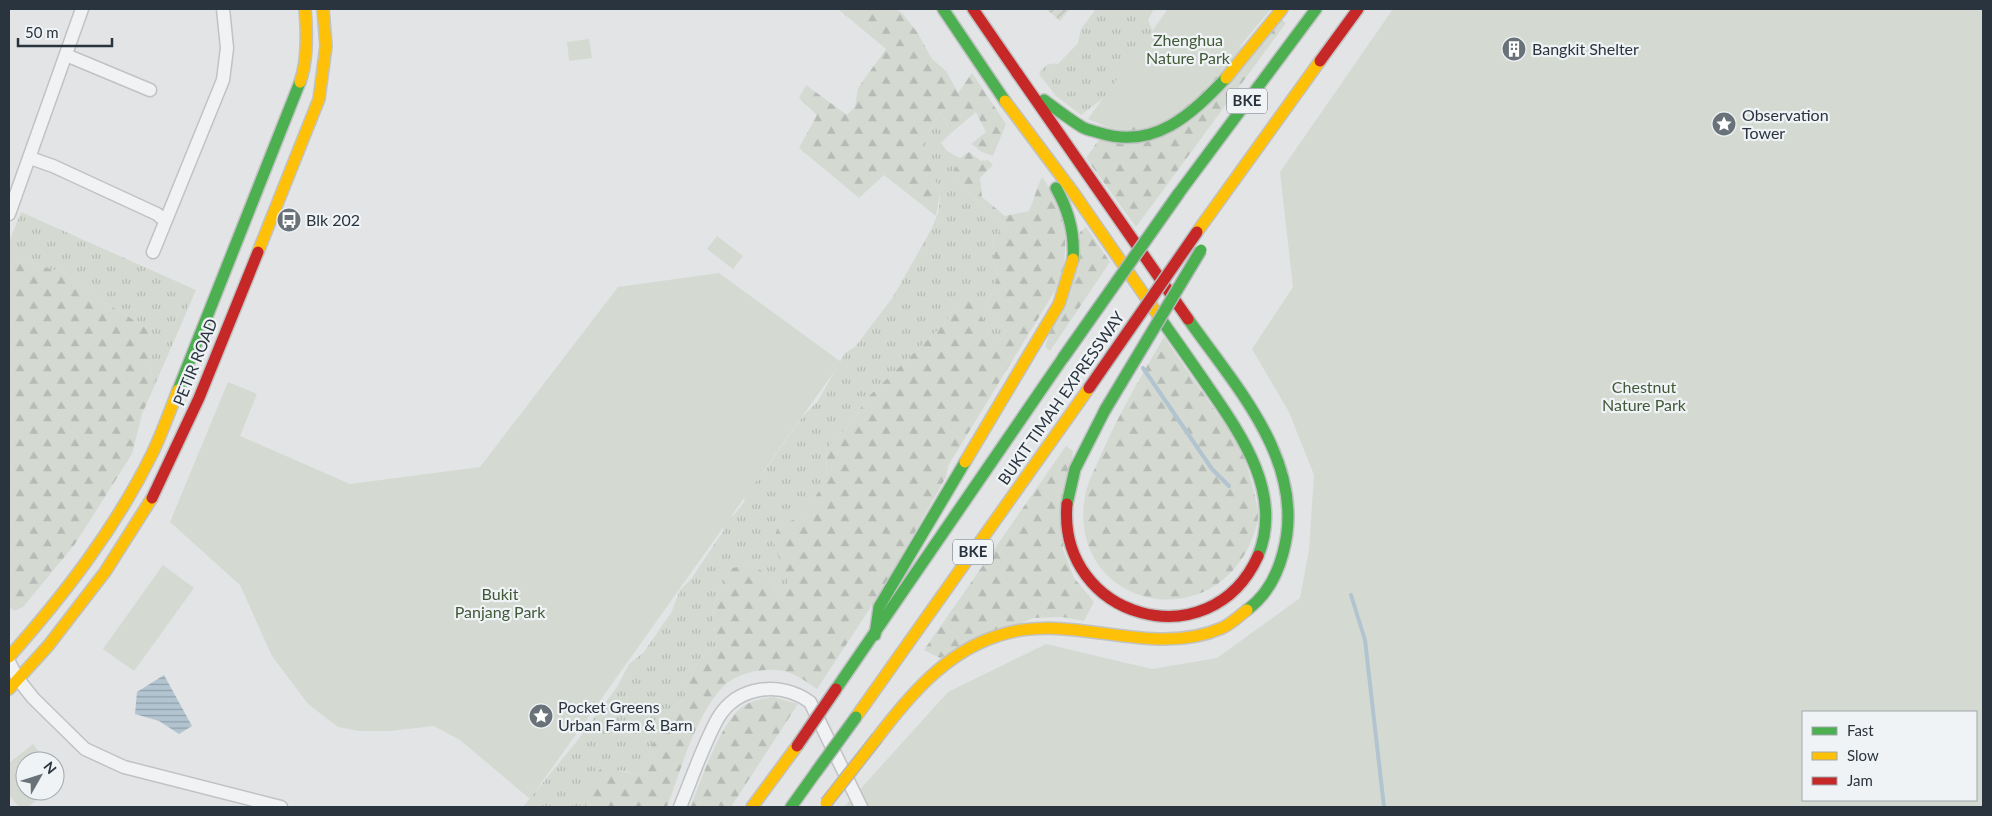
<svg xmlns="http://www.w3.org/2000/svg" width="1992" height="816" font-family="Lato,sans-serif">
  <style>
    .grass { fill: url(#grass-tufts) }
    .forest { fill: url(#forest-firs) }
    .park { fill: #d4dad2; fill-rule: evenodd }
    .garden { fill: url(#garden-furrows) }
    .water { fill: url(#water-rules) }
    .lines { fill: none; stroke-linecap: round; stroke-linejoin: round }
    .stream { stroke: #b2c4d0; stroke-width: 4 }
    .street-casing { stroke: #c0c2c4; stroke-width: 15 }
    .fast-casing { stroke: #c0c2c4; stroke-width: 14 }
    .slow-casing { stroke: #c0c2c4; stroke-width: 14 }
    .jam-casing { stroke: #c0c2c4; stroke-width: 14 }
    .street { stroke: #f1f2f3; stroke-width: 12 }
    .fast { stroke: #4caf50; stroke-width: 11 }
    .slow { stroke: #ffc107; stroke-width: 11 }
    .jam { stroke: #c62828; stroke-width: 11 }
    .fast-bridge-casing { stroke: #b4b7bb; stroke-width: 14; stroke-linecap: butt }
    .slow-bridge-casing { stroke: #b4b7bb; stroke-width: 14; stroke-linecap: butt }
    .jam-bridge-casing { stroke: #b4b7bb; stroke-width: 14; stroke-linecap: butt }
    .fast-bridge { stroke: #4caf50; stroke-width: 11 }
    .slow-bridge { stroke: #ffc107; stroke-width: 11 }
    .jam-bridge { stroke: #c62828; stroke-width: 11 }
    .labels { text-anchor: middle; stroke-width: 4.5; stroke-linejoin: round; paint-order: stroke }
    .shield { fill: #eff3f6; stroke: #656d75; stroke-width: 1 }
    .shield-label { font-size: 15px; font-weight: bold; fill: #2a343e }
    .park-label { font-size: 16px; fill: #425938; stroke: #eff3f6 }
    .poi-label { font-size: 16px; fill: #2a343e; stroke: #eff3f6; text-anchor: start }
    .street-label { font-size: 16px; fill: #2a343e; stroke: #eff3f6 }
  </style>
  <defs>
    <pattern id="grass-tufts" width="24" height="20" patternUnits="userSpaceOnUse" patternTransform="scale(1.25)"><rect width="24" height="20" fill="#d4dad2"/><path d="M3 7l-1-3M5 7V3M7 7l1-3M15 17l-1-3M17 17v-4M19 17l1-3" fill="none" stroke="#b6bcb5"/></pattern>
    <pattern id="forest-firs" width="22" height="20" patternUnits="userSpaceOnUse" patternTransform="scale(1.25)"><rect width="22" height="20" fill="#d4dad2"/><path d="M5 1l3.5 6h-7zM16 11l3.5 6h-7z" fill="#b6bcb5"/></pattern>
    <pattern id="garden-furrows" width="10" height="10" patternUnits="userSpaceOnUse" patternTransform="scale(1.25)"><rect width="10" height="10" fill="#d4dad2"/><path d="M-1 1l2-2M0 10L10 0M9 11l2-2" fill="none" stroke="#b6bcb5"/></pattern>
    <pattern id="water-rules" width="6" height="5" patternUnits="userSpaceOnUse" patternTransform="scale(1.25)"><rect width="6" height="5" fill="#b2c4d0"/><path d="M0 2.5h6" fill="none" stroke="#91a0aa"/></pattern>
  </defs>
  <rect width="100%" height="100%" fill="#e2e4e6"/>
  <g class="grass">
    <path d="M1096,9H1154L1148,20L1158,46L1125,82L1081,115L1056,96L1039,74C1044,66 1049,62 1058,64L1078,43L1081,29Z"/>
    <path d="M941,112L951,133L941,143L947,151L960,158L954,171C960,188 990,212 1005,224L992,242L997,279L987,305L1005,331L998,343L990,337L987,325L957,302L946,322L865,400L853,422L831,442L826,456L827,479L803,515L778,527L788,583L786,593L781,598L765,573L751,564L732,568C711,604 711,606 717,647C694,658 690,679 683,701L668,711L638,775L620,770L585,787V807H523L577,741L617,687L629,664L643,653L671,613L680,590L691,579L724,530L720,525L727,517L734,515L744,502L746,490L764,471L803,416L818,401L845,353L855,347L893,297L932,228L939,210L940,192L921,146Z"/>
    <polygon points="21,212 196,290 154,387 150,360 150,330 85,290 67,274 9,256 9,242"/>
  </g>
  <g class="forest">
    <polygon points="838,9 895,9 902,13 917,32 932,59 946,71 958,93 972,73 1006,124 993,156 982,152 971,144 986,132 976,112 951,133 941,112 921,146 933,152 929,163 940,192 936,216 884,175 859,198 799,148 817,115 799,98 806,85 847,115 855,107 858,88 886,49"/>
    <polygon points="1281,20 1286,23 1136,227 1086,158 1098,141"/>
    <path d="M969,152L981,161L988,160L993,165L980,178L982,197L1005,216L1029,211C1034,200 1036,189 1042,177L1059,203L1066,223L1064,276L948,466L946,477L882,590L817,689C807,682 796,674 784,671C767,667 739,672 726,684C696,712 681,770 667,807H585V787L602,767L638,775L668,711L683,701C690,679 694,658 717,647C711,606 711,604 732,568L751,564L765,573L780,597L786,593L788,583L773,541L778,527L803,515L827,479L826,456L831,442L853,422L865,400L946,322L957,302L969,300L987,325L990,337L998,343L1005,331L987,305L997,279L992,242L1005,224C990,212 960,188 954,171L960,158Z"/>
    <polygon points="1086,227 1110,262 1050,351 1045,347 1080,232"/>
    <polygon points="9,256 67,274 85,290 150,330 150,360 154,387 142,414 132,454 75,544 23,607 14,611 9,607"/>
    <path d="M1164,337C1181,362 1199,387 1216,412C1223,422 1234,434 1240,446C1246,460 1256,496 1258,512C1259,524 1253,537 1248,548C1203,638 1067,603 1085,496C1088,480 1097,465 1103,450C1121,411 1142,374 1164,337Z"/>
    <polygon points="1066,446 1073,451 1063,549 1074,578 1094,602 1084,621 1062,617 1033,618 940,658 924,650"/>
    <path d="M773,697L798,704L731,807H690C702,780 720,721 744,706C753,700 762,699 773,697Z"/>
  </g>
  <g class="park">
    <polygon points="1168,9 1271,9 1195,100 1156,124 1112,129 1088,119"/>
    <path d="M1393,9H1983V807H844L948,692L1046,644L1152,669L1217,658L1300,598L1309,550L1314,475L1289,412L1252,349L1293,287L1280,172ZM1803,712H1976V800H1803Z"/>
    <polygon points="589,39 592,58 569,61 567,42"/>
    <polygon points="717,236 743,256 733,269 707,249"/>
    <polygon points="719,273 841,362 530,799 460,740 434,726 390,731 359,731 338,727 308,704 272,656 240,585 170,522 228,382 257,394 240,436 350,484 480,467 618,287"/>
    <polygon points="163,565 194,588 134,671 103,649"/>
    <polygon points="33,744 46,761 25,761 25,791 49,791 28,807 19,807 9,795 9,763"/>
  </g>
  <polygon class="garden" points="1046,9 1070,9 1060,21"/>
  <polygon class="water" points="164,675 192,726 179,734 159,721 135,714 137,692"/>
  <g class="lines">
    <g class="stream">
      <polyline points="1143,368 1212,469 1229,486"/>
      <polyline points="1351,595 1365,640 1384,807"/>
    </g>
    <defs>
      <g id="street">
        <polyline points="66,55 150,90"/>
        <polyline points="30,158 53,166 157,214 165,221"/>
        <polyline points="9,214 82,9"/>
        <polyline points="153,252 223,80 227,48 223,9"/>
        <polyline points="9,662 18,679 33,698 85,749 124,767 281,807"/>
        <path d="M680,807C692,778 703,745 718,718C738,685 781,681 810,702L861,807"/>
      </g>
      <g id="fast">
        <polyline points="943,9 1005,101"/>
        <path d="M1044,100C1056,109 1069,119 1082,127C1087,130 1094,131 1100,133C1154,150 1191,115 1226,78"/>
        <path d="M1056,188C1069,211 1075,233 1073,259"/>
        <polyline points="1179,193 1316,9"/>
        <path d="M1158,315C1175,339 1192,363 1209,388C1243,437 1283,495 1258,556"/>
        <path d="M1188,319C1236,387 1308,464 1283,553C1277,576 1266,596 1247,610"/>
        <polyline points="178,390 300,82"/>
        <polyline points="1067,504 1075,469 1105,410"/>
        <polyline points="875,635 879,607 965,462"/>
        <polyline points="836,689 1063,358"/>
        <polyline points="791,807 816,772"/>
      </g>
      <g id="slow">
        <polyline points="1226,78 1282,9"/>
        <path d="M300,82C308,60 307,32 305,9"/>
        <polyline points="1005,101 1073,192 1158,315"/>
        <polyline points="1197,232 1320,61"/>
        <polyline points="258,252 319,99 326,46 323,9"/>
        <polyline points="965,462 1059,304 1073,259"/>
        <path d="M9,657C64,595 115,529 152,454C162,433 170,411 178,390"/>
        <polyline points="9,689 48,646 105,572 152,498"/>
        <polyline points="856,717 1089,388"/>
        <path d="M877,738C909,696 945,653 997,636C1070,610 1149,660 1222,628C1231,624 1239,616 1247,610"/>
        <polyline points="752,807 797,746"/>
      </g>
      <g id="jam">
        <polyline points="973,9 1017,73"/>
        <polyline points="1320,61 1358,9"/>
        <polyline points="1017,73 1188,319"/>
        <polyline points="152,498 199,398 258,252"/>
        <path d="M1067,504C1057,618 1210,662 1258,556"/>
      </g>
    </defs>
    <use href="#street" class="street-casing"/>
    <use href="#fast" class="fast-casing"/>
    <use href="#slow" class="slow-casing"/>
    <use href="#jam" class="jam-casing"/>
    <use href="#street" class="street"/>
    <use href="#fast" class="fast"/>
    <use href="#slow" class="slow"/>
    <use href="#jam" class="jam"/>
    <defs>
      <g id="fast-bridge">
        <polyline points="1063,358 1179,193"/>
        <polyline points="1105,410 1201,250"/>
        <polyline points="816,772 856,717"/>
      </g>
      <polyline id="slow-bridge" points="826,803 877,738"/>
      <g id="jam-bridge">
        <polyline points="1089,388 1197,232"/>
        <polyline points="797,746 836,689"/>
      </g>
    </defs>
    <use href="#fast-bridge" class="fast-bridge-casing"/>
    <use href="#slow-bridge" class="slow-bridge-casing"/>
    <use href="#jam-bridge" class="jam-bridge-casing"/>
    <use href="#fast-bridge" class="fast-bridge"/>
    <use href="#slow-bridge" class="slow-bridge"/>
    <use href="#jam-bridge" class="jam-bridge"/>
  </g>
  <defs>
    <symbol id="building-disc" viewBox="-11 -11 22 22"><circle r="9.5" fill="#6a7279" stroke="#eff3f6"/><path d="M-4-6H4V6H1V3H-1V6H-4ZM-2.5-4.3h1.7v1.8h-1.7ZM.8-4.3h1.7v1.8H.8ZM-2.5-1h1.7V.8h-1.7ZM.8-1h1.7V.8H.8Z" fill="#fff"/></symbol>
    <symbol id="sight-disc" viewBox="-11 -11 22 22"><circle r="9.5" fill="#6a7279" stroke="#eff3f6"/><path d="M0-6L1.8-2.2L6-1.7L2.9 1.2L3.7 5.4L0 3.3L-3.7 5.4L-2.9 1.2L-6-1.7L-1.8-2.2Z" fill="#fff"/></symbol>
    <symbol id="bus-disc" viewBox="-11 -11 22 22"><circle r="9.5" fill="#6a7279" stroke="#eff3f6"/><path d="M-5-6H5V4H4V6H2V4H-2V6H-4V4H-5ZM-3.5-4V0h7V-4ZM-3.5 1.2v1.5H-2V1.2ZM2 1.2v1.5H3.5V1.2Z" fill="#fff"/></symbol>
  </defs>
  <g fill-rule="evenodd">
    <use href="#building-disc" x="1500" y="35" width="28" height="28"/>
    <use href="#sight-disc" x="1710" y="110" width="28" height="28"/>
    <use href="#bus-disc" x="275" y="206" width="28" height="28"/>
    <use href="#sight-disc" x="527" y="702" width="28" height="28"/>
  </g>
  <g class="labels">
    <g class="shield">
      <rect x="1227" y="88.5" width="40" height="25" rx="4"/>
      <rect x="953" y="539.5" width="40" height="25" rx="4"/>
    </g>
    <g class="shield-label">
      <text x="1247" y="106">BKE</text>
      <text x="973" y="557">BKE</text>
    </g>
    <g class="park-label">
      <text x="1188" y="46">Zhenghua<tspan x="1188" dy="18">Nature Park</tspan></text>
      <text x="1644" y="393">Chestnut<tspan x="1644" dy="18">Nature Park</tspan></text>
      <text x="500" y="600">Bukit<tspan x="500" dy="18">Panjang Park</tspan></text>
    </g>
    <g class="poi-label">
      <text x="1532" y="55">Bangkit Shelter</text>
      <text x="1742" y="121">Observation<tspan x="1742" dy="18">Tower</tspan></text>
      <text x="306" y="226">Blk 202</text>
      <text x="558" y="713">Pocket Greens<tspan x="558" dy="18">Urban Farm &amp; Barn</tspan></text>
    </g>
    <g class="street-label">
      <text transform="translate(195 362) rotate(-68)" y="6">PETIR ROAD</text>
      <text transform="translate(1061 398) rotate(-55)" y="6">BUKIT TIMAH EXPRESSWAY</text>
    </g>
  </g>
  <rect width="1992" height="816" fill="none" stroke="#2a343e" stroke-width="20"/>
  <rect x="1802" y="711" width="175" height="90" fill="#eff3f6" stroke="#a0a7ac"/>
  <rect x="1812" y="727" width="25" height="8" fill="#4caf50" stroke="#a0a7ac"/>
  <text x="1847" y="736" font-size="15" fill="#2a343e">Fast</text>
  <rect x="1812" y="752" width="25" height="8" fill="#ffc107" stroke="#a0a7ac"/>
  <text x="1847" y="761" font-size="15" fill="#2a343e">Slow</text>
  <rect x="1812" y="777" width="25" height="8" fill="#c62828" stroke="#a0a7ac"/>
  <text x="1847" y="786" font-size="15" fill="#2a343e">Jam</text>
  <g transform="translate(40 776) rotate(51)"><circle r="24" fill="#eff3f6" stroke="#a0a7ac"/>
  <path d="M0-4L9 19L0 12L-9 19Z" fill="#6a7279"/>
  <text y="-8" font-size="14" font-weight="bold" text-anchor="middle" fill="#2a343e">N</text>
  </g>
  <path d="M18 38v8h94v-8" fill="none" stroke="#2a343e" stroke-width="2.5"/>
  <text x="25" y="38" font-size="15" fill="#2a343e" stroke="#eff3f6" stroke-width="4" paint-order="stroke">50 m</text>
</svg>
